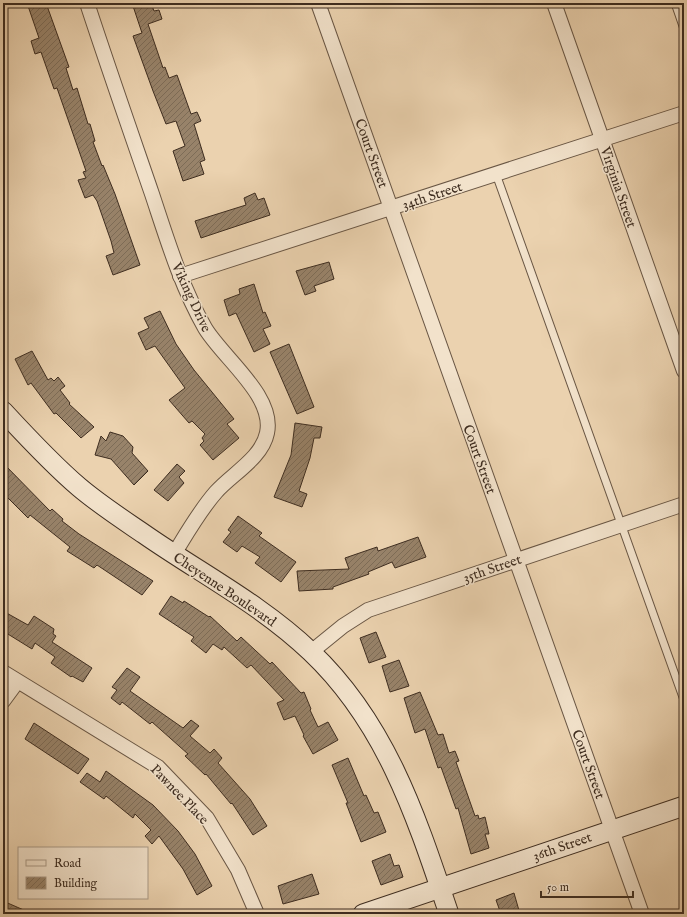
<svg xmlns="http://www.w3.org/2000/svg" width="687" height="917" font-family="'IM FELL English',serif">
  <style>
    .building { fill: url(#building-hatch); stroke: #3e2d20 }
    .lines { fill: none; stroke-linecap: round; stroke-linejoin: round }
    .lane-casing { stroke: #695644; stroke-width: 9 }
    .street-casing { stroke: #695644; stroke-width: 16 }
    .secondary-casing { stroke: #3e2d20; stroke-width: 21 }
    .lane { stroke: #f2e2cb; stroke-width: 7 }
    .street { stroke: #f2e2cb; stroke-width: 14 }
    .secondary { stroke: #f2e2cb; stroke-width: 19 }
    .labels { text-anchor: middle; stroke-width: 3; stroke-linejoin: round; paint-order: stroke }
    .street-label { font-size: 14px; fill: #3e2d20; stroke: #f2e2cb }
  </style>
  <defs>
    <pattern id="building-hatch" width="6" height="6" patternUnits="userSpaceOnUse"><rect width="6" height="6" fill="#98836a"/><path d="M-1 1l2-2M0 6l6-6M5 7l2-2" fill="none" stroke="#7d6c57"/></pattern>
  </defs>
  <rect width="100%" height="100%" fill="#ebd2af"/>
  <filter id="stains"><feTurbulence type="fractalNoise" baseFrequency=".005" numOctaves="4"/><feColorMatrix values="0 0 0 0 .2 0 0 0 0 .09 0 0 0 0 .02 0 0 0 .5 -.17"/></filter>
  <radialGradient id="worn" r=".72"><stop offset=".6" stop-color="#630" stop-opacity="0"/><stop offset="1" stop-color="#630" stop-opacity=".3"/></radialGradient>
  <g class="building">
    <polygon points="27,3 46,3 69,67 66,68 73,90 77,88 88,124 90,124 95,141 93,142 102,166 103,165 115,194 140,265 113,275 106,256 114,253 111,241 97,201 93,195 85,198 78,180 86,178 83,172 86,171 57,88 54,89 41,52 35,54 31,41 39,38"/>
    <polygon points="132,3 151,3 154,11 159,10 162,19 148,24 163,68 165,67 169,78 177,75 191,114 197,112 201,121 194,124 205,160 200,162 204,174 183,181 173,151 185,146 176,121 166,124 153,91 133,36 142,33"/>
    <polygon points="255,193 258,200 264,198 270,215 201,238 195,221 246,205 244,198"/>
    <polygon points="329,262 334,279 314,286 316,291 305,295 296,271"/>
    <polygon points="254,284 263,313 265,312 271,326 263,329 270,344 254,352 236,313 229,316 224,300 240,294 239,289"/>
    <polygon points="160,311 176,344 194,370 234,419 227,424 239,438 213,460 200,445 204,441 202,438 205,434 192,421 189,423 169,400 185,388 155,346 146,350 138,333 149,328 144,318"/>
    <polygon points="289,344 314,407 297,414 270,352"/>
    <polygon points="32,351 48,380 51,378 54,381 58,377 65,386 60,390 70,403 69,404 94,427 81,438 56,413 54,414 31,383 28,385 15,359"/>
    <polygon points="295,423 322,427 320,438 314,438 310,458 299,491 307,494 302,507 274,497 291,455"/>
    <polygon points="110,432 123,436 133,447 132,453 148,471 134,485 111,459 95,455 101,436 106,441"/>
    <polygon points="3,463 50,511 52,509 63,519 62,521 79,534 153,581 142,595 97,565 94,568 67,551 70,547 30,515 28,518 3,493"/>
    <polygon points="177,464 185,471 179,477 184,483 168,501 154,490"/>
    <polygon points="238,516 262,533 259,536 296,562 281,582 255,563 260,557 242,546 237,552 223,542 231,532 228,530"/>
    <polygon points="418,537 426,557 395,568 392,562 368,572 369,574 333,587 333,589 299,591 297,571 349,569 345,558 377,547 378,551"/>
    <polygon points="171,596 183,603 184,601 209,617 210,616 237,641 241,637 270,664 272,662 301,693 304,692 311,709 310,710 318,727 328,722 338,740 313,754 303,736 304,735 295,716 284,720 277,703 284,700 251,665 247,668 224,647 222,650 213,644 206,653 191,641 194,637 159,614"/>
    <polygon points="3,611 28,625 34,616 54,629 53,634 56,636 52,642 92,668 83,682 72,676 71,677 51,663 55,657 35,643 32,649 3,631"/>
    <polygon points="376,632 386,657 369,663 360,638"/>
    <polygon points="399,660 409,686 390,692 382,666"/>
    <polygon points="127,668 140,677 130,691 183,728 191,720 199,726 190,736 210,753 214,749 222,758 218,763 250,799 267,826 253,835 232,803 231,804 206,774 205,775 185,756 188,754 152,722 150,724 122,702 120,705 111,698 117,690 112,687"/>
    <polygon points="420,692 438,735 443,734 449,753 455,751 459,761 456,762 475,816 478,815 479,819 485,817 489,834 485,834 489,848 471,854 458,808 456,809 441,767 438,768 425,729 415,733 404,698"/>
    <polygon points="34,723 89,759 78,774 25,739"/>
    <polygon points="348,758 364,796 366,795 374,813 378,812 386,832 361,842 346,803 348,803 332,765"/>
    <polygon points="106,771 153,805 178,831 195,854 212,886 197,895 183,869 159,836 152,844 145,836 151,830 135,814 133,818 106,796 104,799 80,782 87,773 100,782"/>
    <polygon points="390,854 394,866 399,865 403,877 381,885 372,861"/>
    <polygon points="312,874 319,894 283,904 278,886"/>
    <polygon points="514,893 520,914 501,914 496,900"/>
    <polygon points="3,901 33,914 3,914"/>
  </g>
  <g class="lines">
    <defs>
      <g id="lane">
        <polyline points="675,3 684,29"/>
        <polyline points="496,174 684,700"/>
      </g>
      <g id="street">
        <path d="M87,3C108,67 130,130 152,194C167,239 181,286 205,328C223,358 275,396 267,433C262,458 232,474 216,492C200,510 187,533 174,554"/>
        <polyline points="318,3 642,914"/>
        <polyline points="554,3 684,371"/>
        <polyline points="180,276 684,113"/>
        <polyline points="311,652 343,626 368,610 684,504"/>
        <polyline points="3,672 158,767 207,818 238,870 257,914"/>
        <polyline points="3,701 17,682"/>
      </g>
      <g id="secondary">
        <path d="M3,411C27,437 52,464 79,487C99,504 122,519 144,534C200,573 262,605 311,652C387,724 417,819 449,914"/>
        <polyline points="363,914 684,806"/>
      </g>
    </defs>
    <use href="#lane" class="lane-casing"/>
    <use href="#street" class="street-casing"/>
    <use href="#secondary" class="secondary-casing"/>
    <use href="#lane" class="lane"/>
    <use href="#street" class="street"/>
    <use href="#secondary" class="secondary"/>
  </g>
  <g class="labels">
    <g class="street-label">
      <text transform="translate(372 153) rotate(70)" y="5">Court Street</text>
      <text transform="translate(619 187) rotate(71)" y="5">Virginia Street</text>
      <text transform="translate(432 195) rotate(-18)" y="5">34th Street</text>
      <text transform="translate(192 297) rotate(65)" y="5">Viking Drive</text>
      <text transform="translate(480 459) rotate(70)" y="5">Court Street</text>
      <text transform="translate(492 568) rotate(-19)" y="5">35th Street</text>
      <text transform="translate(225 589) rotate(34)" y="5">Cheyenne Boulevard</text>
      <text transform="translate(589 764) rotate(70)" y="5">Court Street</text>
      <text transform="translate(180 794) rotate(46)" y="5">Pawnee Place</text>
      <text transform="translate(562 846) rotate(-19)" y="5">36th Street</text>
    </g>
  </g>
  <rect width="687" height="917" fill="none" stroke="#ebd2af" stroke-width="16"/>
  <rect x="4" y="4" width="679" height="909" fill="none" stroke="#3e2d20" stroke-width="2"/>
  <rect x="8" y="8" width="671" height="901" fill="none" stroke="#3e2d20"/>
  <rect x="18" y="847" width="130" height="52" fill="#f2e2cb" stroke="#aa9a87"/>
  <rect x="26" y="860" width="20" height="6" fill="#f2e2cb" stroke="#aa9a87"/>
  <text x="54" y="867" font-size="12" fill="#3e2d20">Road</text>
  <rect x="26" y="877" width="20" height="12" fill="url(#building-hatch)" stroke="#aa9a87"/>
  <text x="54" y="887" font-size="12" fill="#3e2d20">Building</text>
  <path d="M541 891v6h92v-6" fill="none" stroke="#3e2d20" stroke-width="2"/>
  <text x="547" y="891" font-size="12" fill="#3e2d20" stroke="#f2e2cb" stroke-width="3" paint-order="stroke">50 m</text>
  <rect width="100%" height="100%" filter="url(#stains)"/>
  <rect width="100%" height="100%" fill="url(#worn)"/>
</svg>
